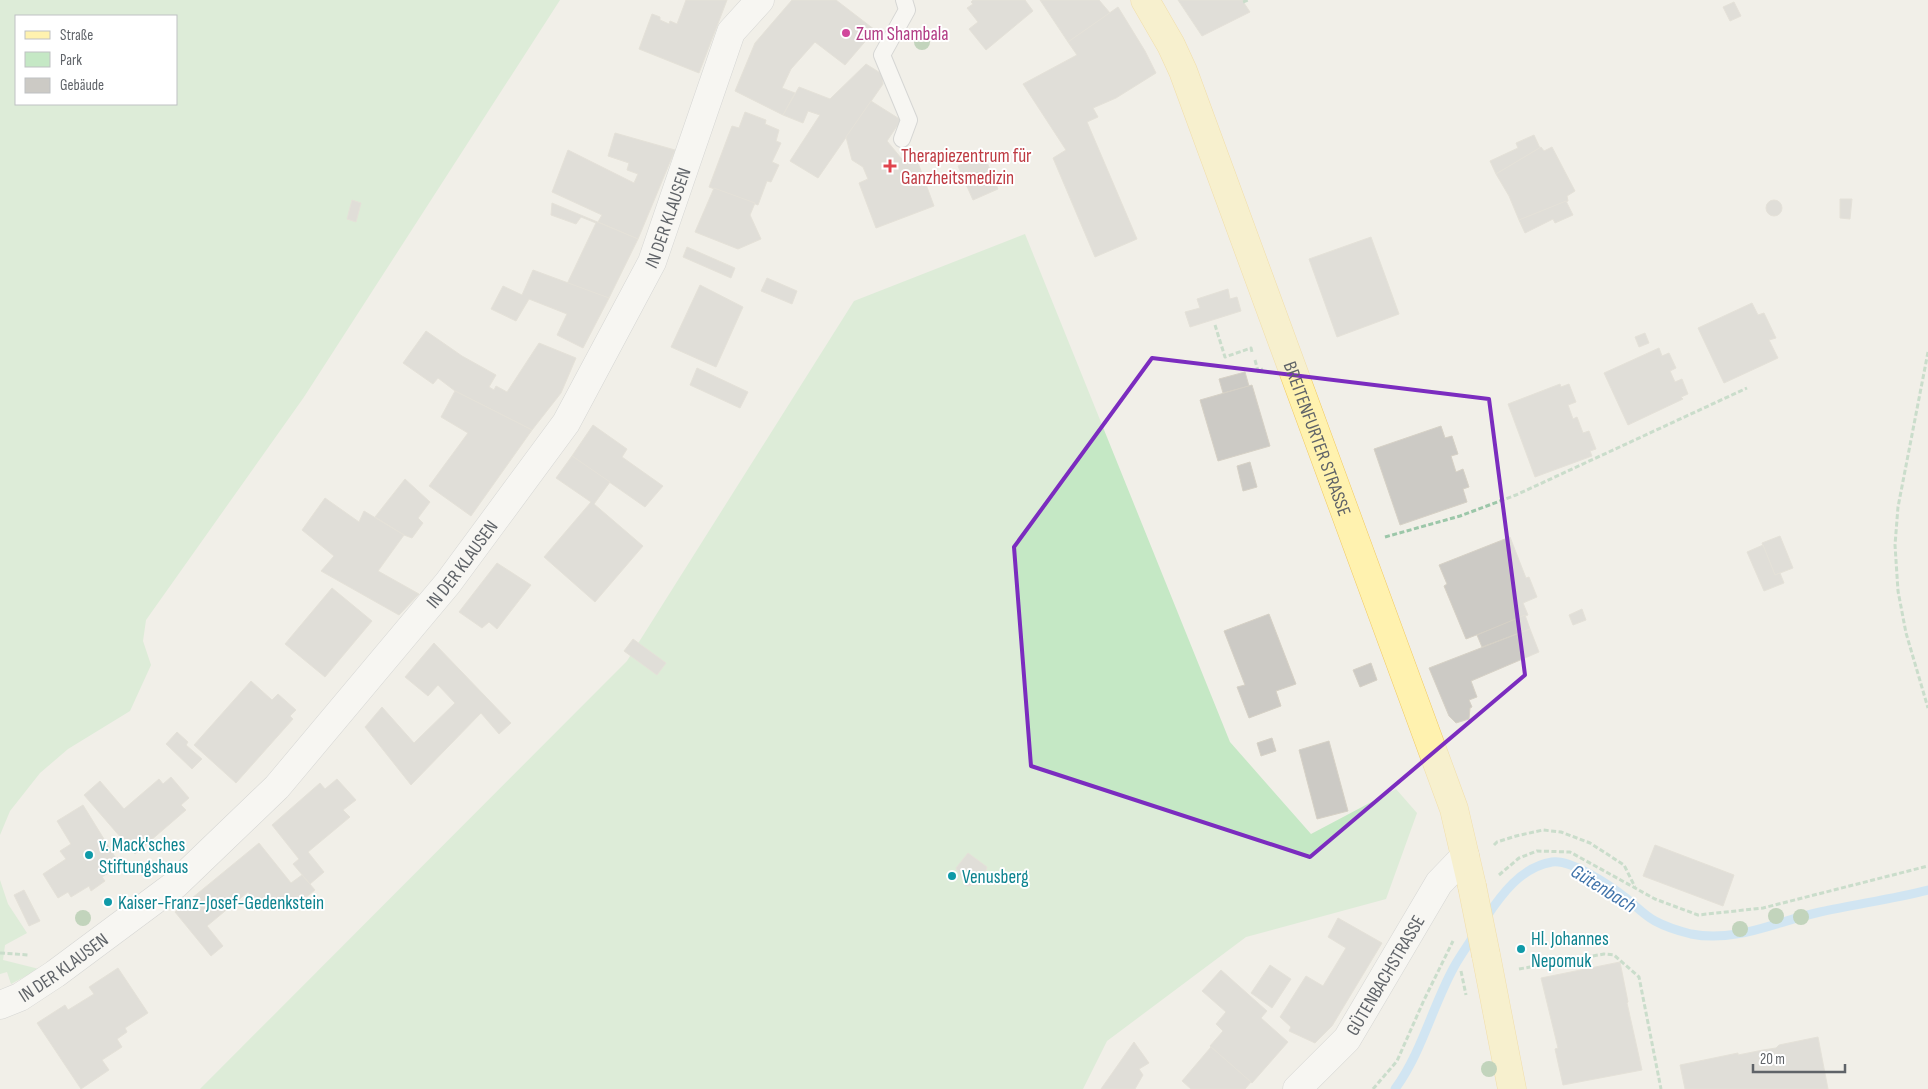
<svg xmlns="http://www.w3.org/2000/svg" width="1928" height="1089" font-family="'Sofia Sans Condensed',sans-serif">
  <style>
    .green { fill: #c5e8c5; fill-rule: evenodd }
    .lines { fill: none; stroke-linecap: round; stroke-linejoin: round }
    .stream { stroke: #aadaff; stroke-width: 9 }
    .building { fill: #cccac5; stroke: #d6d1c6 }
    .lane-casing { stroke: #b5b8bc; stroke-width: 18 }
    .street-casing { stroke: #b5b8bc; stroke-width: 29 }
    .primary-casing { stroke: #f2c960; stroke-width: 29 }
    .path { stroke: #9cc7a9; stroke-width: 3; stroke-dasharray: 5 2.5; stroke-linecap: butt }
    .lane { stroke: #fff; stroke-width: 16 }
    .street { stroke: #fff; stroke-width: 28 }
    .primary { stroke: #fff2af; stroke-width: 28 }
    .primary-bridge-casing { stroke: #f2c960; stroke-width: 29; stroke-linecap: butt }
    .path-bridge { stroke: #9cc7a9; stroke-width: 3; stroke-dasharray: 5 2.5; stroke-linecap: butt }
    .primary-bridge { stroke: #fff2af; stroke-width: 28 }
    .tree { fill: #89b387 }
    .marked { fill: none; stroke: #7b2cbf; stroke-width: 4; stroke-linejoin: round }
    .hotel-dot { fill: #d1479c; stroke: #fff; stroke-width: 2 }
    .health-dot { fill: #e0444e; stroke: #fff; stroke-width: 2 }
    .culture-dot { fill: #0f9aa8; stroke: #fff; stroke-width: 2 }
    .labels { text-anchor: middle; stroke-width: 4; stroke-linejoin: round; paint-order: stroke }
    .hotel-label { font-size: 19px; fill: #b23c85; stroke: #fff; text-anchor: start }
    .health-label { font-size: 19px; fill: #be3a42; stroke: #fff; text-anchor: start }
    .street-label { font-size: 19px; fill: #5f6368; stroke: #fff }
    .culture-label { font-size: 19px; fill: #0d838f; stroke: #fff; text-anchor: start }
    .water-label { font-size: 20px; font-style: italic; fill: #4174aa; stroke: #fff }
  </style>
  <rect width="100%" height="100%" fill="#f1efe8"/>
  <g class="green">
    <path d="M0,0H560L304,397L146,620L143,641L151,665L130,711L68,749L40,773L10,811L0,835ZM16,16H176V104H16Z"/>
    <polygon points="1025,234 1230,742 1311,834 1396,789 1417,813 1386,899 1246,937 1107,1041 1083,1089 200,1089 627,661 854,301"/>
    <polygon points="0,880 8,904 27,933 5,945 3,960 39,969 11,984 7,972 0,974"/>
  </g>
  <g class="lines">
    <g class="stream">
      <path d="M1485,919C1501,895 1521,867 1552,862C1571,859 1611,886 1626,898C1636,906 1644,915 1655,921C1666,927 1679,931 1691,934C1737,943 1777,921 1820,912C1856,904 1892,899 1928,890"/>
      <path d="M1395,1089C1422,1052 1432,1007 1454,967C1460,956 1468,945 1475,934"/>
    </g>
  </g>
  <g class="building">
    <polygon points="686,0 727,0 699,73 639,49 652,14 660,17 660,20 669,24 670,21 677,24"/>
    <polygon points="792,0 836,0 875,30 845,65 815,42 791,69 782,88 795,93 783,115 735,91 755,43"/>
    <polygon points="973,0 1025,0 1033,11 986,50 969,29 978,22 967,8 973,4 971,2"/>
    <polygon points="1040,0 1099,0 1110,13 1068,42"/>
    <polygon points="1178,0 1242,0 1250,12 1202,36"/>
    <polygon points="1734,2 1741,16 1730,21 1723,7"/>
    <polygon points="1118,7 1145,51 1156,73 1116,98 1093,108 1098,117 1087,122 1137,239 1095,257 1053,158 1066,150 1023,84 1077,55 1068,42"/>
    <polygon points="866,64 882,74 883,84 818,178 790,161 820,115 808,111 803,123 783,115 799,87 830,99"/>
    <polygon points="871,101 901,120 887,141 906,164 917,160 934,206 876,228 859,183 868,179 863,167 852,160 846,137"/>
    <polygon points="745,112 766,120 765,124 779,130 776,141 781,143 772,162 779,165 771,182 767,181 758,205 709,187 732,126 739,128"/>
    <polygon points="615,133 675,150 638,239 598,222 602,215 552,192 568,150 634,183 638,174 627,170 629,163 608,156"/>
    <polygon points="1534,135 1540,148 1496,174 1490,161 1518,148 1516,143"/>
    <polygon points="1541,147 1544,151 1552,147 1575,191 1567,196 1568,201 1519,220 1509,196 1496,174"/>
    <polygon points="984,155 998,189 973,200 958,166"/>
    <polygon points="714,188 755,203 750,215 761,239 738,249 695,232"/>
    <polygon points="1840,199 1852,199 1850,219 1840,218"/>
    <circle cx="1774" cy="208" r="8"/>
    <polygon points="352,200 361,203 356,222 347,219"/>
    <polygon points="1566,201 1573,215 1555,223 1553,219 1525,233 1519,220"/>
    <polygon points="552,203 638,239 609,298 567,284 596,223 581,217 576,224 551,215"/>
    <polygon points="1371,237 1399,314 1337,337 1309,259"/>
    <polygon points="687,247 735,268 731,278 683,257"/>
    <polygon points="533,270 609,298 583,348 557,335 567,314 529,299 516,321 491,309 503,286 522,295"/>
    <polygon points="767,278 797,291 792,304 761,291"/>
    <polygon points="700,285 743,307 716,367 671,347"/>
    <polygon points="1228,289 1230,299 1237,297 1241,311 1190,327 1185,312 1200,308 1197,299"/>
    <polygon points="1752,303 1758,315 1764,313 1776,338 1769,340 1778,358 1724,383 1698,328"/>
    <polygon points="426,331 462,356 496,375 489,387 494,390 496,386 507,392 539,343 576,358 561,393 532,430 455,391 438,378 433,384 403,363"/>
    <polygon points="1645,333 1649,343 1639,347 1635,337"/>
    <polygon points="1659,348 1662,356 1669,353 1676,368 1670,371 1675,382 1682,379 1688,394 1681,397 1683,399 1628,425 1604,373"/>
    <polygon points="697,368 748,392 740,408 690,385"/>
    <polygon points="1245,372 1249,386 1223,393 1219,379"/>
    <polygon points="1560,384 1561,387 1569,384 1576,402 1568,405 1573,419 1577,417 1583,433 1589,431 1596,449 1590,451 1592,456 1535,477 1508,404"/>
    <polygon points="1252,385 1270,446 1218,461 1200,400"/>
    <polygon points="455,391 532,430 471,516 429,486 468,433 441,417"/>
    <polygon points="593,425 627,449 622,457 663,486 645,507 572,456"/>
    <polygon points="1441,426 1445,438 1452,436 1458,454 1451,456 1456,472 1463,469 1469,487 1463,489 1467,502 1400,525 1374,449"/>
    <polygon points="572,456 610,482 594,504 643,546 595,602 544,557 591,502 556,478"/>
    <polygon points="1250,462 1257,487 1243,491 1237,466"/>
    <polygon points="405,479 430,502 418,518 423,523 412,538 404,535 375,517"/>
    <polygon points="325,498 359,522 364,511 404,535 378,571 419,594 399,615 321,571 334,556 302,530"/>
    <polygon points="1780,536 1793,568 1775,575 1762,543"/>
    <polygon points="1510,537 1526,578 1529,577 1537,597 1523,603 1528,615 1466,639 1444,586 1447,584 1439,565"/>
    <polygon points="1763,545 1775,575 1780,573 1784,583 1764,591 1747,552"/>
    <polygon points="497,563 531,585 497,629 489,622 482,628 459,612"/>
    <polygon points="332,588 372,621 325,677 285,644"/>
    <polygon points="1582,609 1586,620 1573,625 1569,615"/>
    <polygon points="1269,614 1296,684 1276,691 1281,706 1249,718 1237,687 1245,685 1224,631"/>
    <polygon points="1525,615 1530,629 1482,647 1477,635"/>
    <polygon points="1530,629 1539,652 1471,681 1477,697 1469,700 1472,707 1470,708 1469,719 1456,723 1449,716 1429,668"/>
    <polygon points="633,639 666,663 657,675 624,651"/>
    <polygon points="434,643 511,723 499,734 481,713 411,785 365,727 382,707 414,743 455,703 438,685 428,696 405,677"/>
    <polygon points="1371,663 1377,680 1360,687 1353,670"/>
    <polygon points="251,681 272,700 278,694 296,710 290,716 293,719 236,783 194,745"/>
    <polygon points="177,732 188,742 186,745 202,759 192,769 166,744"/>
    <polygon points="1272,738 1276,751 1261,756 1257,743"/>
    <polygon points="1329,741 1348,811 1317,819 1299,750"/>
    <polygon points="171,777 189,798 181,805 186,810 135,854 84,795 100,781 124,809 159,779 163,784"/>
    <polygon points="337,779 356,800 343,810 350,817 308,852 324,872 310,884 293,864 299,859 272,825 320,783 325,789"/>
    <polygon points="83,805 120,865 102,877 105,881 91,891 89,886 71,897 68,892 58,898 43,874 66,859 60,851 71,844 57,821"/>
    <polygon points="259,843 291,883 302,875 315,890 293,908 288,903 278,911 267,898 259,905 248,892 207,926 223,946 211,956 175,912"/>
    <polygon points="1655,845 1734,875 1723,906 1643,876"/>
    <polygon points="968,853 987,867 982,884 966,886 956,868"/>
    <polygon points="24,890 40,921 29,926 14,895"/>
    <polygon points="1338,918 1382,943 1332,1026 1315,1043 1289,1031 1291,1027 1280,1017 1306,976 1323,986 1346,948 1328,937"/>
    <polygon points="1620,962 1628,1002 1627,1003 1642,1070 1563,1085 1555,1049 1558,1048 1541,978"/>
    <polygon points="1270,965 1291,979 1272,1008 1251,993"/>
    <polygon points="118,968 148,1013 125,1028 127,1032 117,1039 122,1047 102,1060 109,1070 81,1089 37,1023 65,1005 68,1010 94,994 89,987"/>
    <polygon points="1221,970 1267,1011 1261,1018 1288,1042 1252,1083 1210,1046 1223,1031 1216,1024 1226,1012 1202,991"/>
    <polygon points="1818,1037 1828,1089 1685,1089 1680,1065 1738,1053 1738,1055 1763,1050 1776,1048 1779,1045"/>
    <polygon points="1134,1042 1149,1063 1139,1069 1143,1075 1135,1089 1101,1089"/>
    <polygon points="1211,1047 1251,1082 1245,1089 1191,1089 1182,1081"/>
  </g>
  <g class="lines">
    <defs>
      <polyline id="lane" points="902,139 909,120 882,55 907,10 904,0"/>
      <g id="street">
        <path id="s1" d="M0,1005L20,997L55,974L176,884L277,787L448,583L566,423L652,262L731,32L760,0"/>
        <path id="s2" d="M1297,1089L1347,1039L1439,883L1465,856"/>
      </g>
      <g id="primary">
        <path id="s3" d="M1145,0L1171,45L1183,71L1454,809L1472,886"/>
        <polyline points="1486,955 1512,1089"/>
      </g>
    </defs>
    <use href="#lane" class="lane-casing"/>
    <use href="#street" class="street-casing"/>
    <use href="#primary" class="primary-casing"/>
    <g class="path">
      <polyline points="1243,2 1248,0"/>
      <polyline points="1215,325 1225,357 1251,348 1252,352"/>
      <polyline points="1928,352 1898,507 1895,545 1898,591 1906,633 1928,708"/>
      <polyline points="1255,360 1258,371 1263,369"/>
      <polyline points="1385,537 1460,516 1516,495 1747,388"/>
      <polyline points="1494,845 1497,842 1516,836 1543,830 1561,832 1590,843 1624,865 1635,887"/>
      <polyline points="1499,875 1519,858 1537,851 1570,852 1655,899 1698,915 1763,908 1928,866"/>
      <polyline points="0,953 29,955"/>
      <polyline points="1519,969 1604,954 1614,955 1639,977 1661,1089"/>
      <polyline points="1373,1089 1397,1061 1424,1000 1453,941"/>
    </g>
    <use href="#lane" class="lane"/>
    <use href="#street" class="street"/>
    <use href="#primary" class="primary"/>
    <defs>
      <polyline id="primary-bridge" points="1472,886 1486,955"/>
    </defs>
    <use href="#primary-bridge" class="primary-bridge-casing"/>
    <polyline class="path-bridge" points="1461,971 1466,995"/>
    <use href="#primary-bridge" class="primary-bridge"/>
  </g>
  <g class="tree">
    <circle cx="922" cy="42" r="8"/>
    <circle cx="1776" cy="916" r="8"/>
    <circle cx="1801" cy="917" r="8"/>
    <circle cx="83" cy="918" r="8"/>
    <circle cx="1740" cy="929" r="8"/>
    <circle cx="1489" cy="1069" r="8"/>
  </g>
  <path d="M0 0H1928V1089H0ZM1152,358L1489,399L1525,675L1310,857L1031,766L1014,547Z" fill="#f1efe8" fill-opacity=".55" fill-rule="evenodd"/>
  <path class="marked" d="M1152,358L1489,399L1525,675L1310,857L1031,766L1014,547Z"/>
  <circle class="hotel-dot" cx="846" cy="33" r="5"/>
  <path class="health-dot" d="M887.5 158.5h5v5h5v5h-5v5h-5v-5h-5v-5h5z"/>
  <g class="culture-dot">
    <circle cx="89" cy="855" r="5"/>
    <circle cx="952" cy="876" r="5"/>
    <circle cx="108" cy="902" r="5"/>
    <circle cx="1521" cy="949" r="5"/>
  </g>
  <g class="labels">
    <g class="hotel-label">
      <text x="856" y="40">Zum Shambala</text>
    </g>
    <g class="health-label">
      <text x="901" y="162">Therapiezentrum für<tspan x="901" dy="22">Ganzheitsmedizin</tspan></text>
    </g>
    <g class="street-label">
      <text dy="7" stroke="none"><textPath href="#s1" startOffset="1049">IN DER KLAUSEN</textPath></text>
      <text dy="7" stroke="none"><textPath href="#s3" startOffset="472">BREITENFURTER STRASSE</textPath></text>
      <text dy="7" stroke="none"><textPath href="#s1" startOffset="644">IN DER KLAUSEN</textPath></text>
      <text dy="7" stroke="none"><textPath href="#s1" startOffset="74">IN DER KLAUSEN</textPath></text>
      <text dy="7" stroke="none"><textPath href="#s2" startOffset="145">GÜTENBACHSTRASSE</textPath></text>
    </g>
    <g class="culture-label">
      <text x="99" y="851">v. Mack'sches<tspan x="99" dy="22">Stiftungshaus</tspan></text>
      <text x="962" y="883">Venusberg</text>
      <text x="118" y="909">Kaiser-Franz-Josef-Gedenkstein</text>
      <text x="1531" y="945">Hl. Johannes<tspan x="1531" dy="22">Nepomuk</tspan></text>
    </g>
    <g class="water-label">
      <text transform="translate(1604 888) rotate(32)" y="7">Gütenbach</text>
    </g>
  </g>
  <rect x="15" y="15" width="162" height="90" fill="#ffffff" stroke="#bfc1c3"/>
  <rect x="25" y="31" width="25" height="8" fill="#fff2af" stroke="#bfc1c3"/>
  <text x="60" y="40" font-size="15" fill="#5f6368">Straße</text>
  <rect x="25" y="52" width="25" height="15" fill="#c5e8c5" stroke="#bfc1c3"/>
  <text x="60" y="65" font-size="15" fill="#5f6368">Park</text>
  <rect x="25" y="78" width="25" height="15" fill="#cccac5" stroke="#bfc1c3"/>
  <text x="60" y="90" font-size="15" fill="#5f6368">Gebäude</text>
  <path d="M1753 1064v8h92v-8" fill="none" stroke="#5f6368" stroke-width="2.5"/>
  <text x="1760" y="1064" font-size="15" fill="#5f6368" stroke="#ffffff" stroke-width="4" paint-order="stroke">20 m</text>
</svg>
